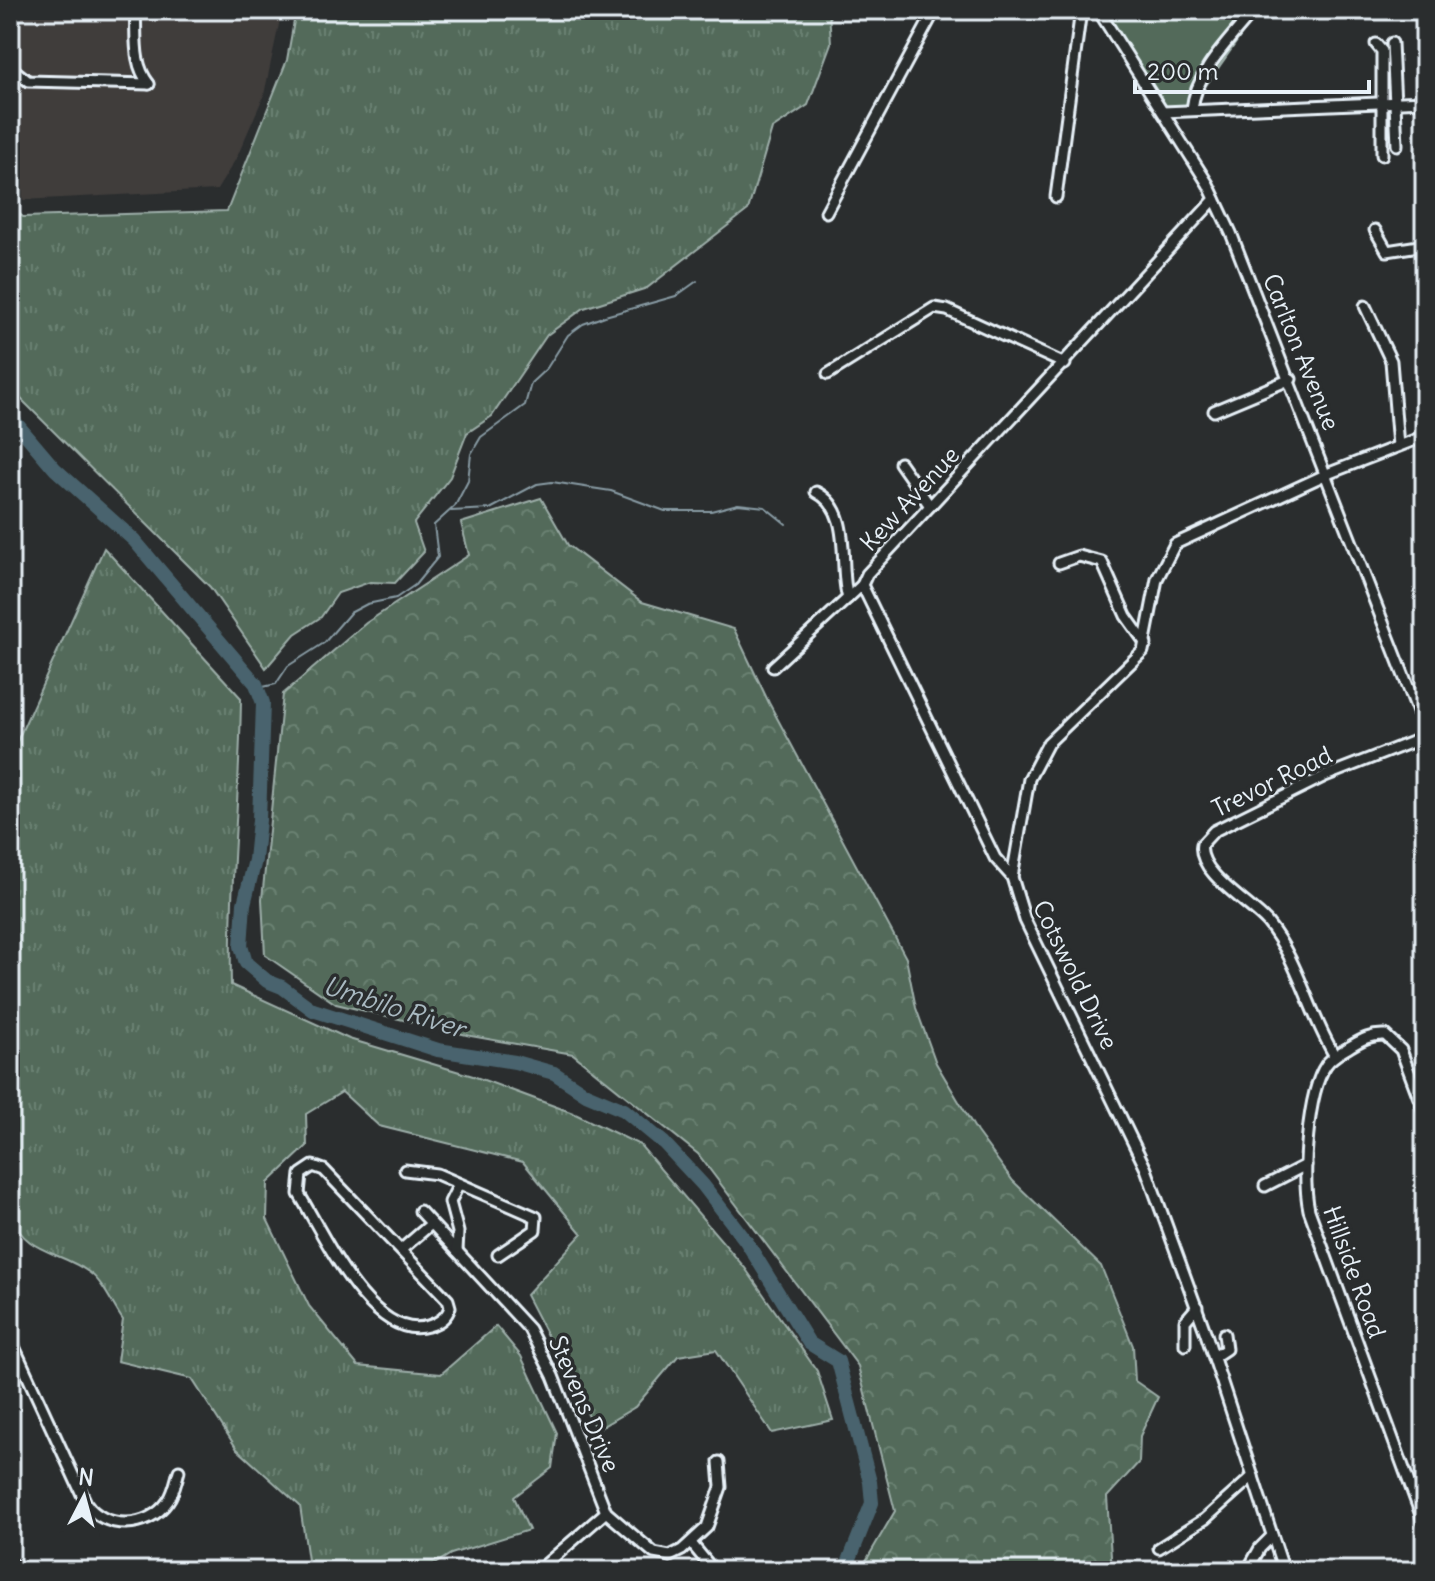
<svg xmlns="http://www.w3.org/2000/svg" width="1435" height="1581" font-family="Delius,sans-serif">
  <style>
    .built { fill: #3f3c3b }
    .grass { fill: url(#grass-tufts); stroke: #9daea9; stroke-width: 2 }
    .forest { fill: url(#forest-crowns); stroke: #9daea9; stroke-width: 2 }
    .park { fill: #526b5a; stroke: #9daea9; stroke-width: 2 }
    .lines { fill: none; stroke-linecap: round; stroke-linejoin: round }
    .stream { stroke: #899ca5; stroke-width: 2 }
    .river { stroke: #4a646e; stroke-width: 14 }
    .minor-casing { stroke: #e8f1f8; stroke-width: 15 }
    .minor { stroke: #2a2d2e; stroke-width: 9 }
    .labels { text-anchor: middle; stroke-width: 7; stroke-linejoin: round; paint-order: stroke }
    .street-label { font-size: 24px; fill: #e8f1f8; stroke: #2a2d2e }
    .water-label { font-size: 26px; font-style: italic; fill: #a9b9c1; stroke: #2a2d2e }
  </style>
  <defs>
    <pattern id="grass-tufts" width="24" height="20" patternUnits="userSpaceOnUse" patternTransform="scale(2)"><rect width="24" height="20" fill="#526b5a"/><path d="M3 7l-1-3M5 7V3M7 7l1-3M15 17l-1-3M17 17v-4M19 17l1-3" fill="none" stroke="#6b8172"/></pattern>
    <pattern id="forest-crowns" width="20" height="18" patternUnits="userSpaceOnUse" patternTransform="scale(2)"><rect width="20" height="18" fill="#526b5a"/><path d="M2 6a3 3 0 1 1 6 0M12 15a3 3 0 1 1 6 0" fill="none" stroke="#6b8172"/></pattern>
  </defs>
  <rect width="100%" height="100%" fill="#2a2d2e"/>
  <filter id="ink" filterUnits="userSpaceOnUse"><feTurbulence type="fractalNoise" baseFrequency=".0125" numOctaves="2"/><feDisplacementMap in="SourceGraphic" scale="16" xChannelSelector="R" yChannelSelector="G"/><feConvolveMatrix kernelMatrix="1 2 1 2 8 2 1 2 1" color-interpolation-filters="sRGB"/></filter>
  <g filter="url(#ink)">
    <polygon class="built" points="10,10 282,10 264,95 237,157 217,190 23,200 16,95 10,89"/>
    <g class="grass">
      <polygon points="296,10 829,10 831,43 808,105 772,129 748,210 647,288 584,308 547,335 492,416 467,433 450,477 414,523 424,552 395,583 370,582 338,593 321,617 295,634 266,668 210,587 10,388 10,206 23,217 227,211 287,60"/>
      <path d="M104,548L241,698C240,794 229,889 231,985L349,1039L473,1076L573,1113L640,1145L745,1268L817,1371L833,1420L772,1433L716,1350L678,1356L635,1407L596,1430L526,1295L582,1234L523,1162L379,1126L342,1092L306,1114L307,1146L268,1183L267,1219L309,1306L358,1366L441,1374L496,1326L521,1356L557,1433L552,1468L514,1497L529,1530L451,1554L423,1571H330L309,1567L300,1506L237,1449L192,1379L117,1361L123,1320C113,1306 103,1282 90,1273C60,1250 25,1255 10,1214V757Z"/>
    </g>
    <polygon class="forest" points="541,498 568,545 642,602 734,629 769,703 906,958 916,1008 936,1063 977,1132 1013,1181 1101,1266 1133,1346 1135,1381 1158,1397 1140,1436 1139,1462 1107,1497 1112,1571 860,1571 895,1511 858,1366 698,1154 573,1054 471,1036 336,1004 265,955 262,899 283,694 366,623 469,555 461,523"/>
    <polygon class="park" points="1104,10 1259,10 1193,104 1167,111"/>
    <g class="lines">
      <g class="stream">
        <polyline points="451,511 490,509 537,484 552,482 611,491 665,511 711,511 738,504 765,507 786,524"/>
        <polyline points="260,692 263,687 276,684 288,666 324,643 350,613 367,604 396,598 415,585 438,557 434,525 455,506 468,481 471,454 481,437 525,405 531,383 547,368 568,335 583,324 605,316 676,296 697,281"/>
      </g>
      <polyline class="river" points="10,416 55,469 134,540 256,684 263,703 259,820 255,860 244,904 241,946 246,963 267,981 282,987 313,1010 438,1050 515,1062 554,1073 586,1094 624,1110 664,1143 703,1185 746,1241 809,1343 838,1361 870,1482 872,1503 845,1571"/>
      <defs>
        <g id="minor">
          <path d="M135,10C137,36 132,63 149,84"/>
          <polyline points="919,10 931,17"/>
          <polyline points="1098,10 1208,184 1231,233 1425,730"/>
          <polyline points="1392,43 1397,145"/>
          <polyline points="1376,44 1382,51 1382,155"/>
          <polyline points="10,67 28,81 149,84"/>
          <path d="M1192,109C1196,71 1231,39 1254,10"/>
          <polyline points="1163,112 1425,101"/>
          <polyline points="1056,197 1081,10"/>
          <polyline points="826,212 935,10"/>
          <polyline points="1375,230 1387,251 1425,245"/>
          <polyline points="1365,306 1391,361 1398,446"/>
          <polyline points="828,374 934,308 947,310 1065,364"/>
          <polyline points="1214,411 1291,379"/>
          <polyline points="900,463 930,506"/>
          <path d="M816,492C854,511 838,567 848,598"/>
          <polyline points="1059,563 1079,556 1102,562 1126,616 1146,644"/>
          <polyline points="773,667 862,585"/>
          <polyline points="1012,877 995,858 862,585 867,574 1215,199"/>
          <path d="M1335,1056C1309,1014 1299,961 1267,922C1249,902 1196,872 1202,844L1214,831L1325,776L1425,737"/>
          <path d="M1425,1114L1401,1050L1385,1035C1372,1034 1361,1040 1351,1046C1342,1052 1332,1056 1326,1065C1307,1093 1302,1177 1309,1210L1425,1526"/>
          <path d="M313,1166L324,1170L448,1300L450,1307C447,1318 439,1323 428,1326C372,1343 323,1233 299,1194L301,1174Z"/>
          <polyline points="405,1170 437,1174 536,1217 535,1230 498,1255"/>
          <polyline points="1265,1186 1306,1165"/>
          <polyline points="420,1211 529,1329 553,1376 606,1512 654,1553 670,1556 682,1550 707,1527 721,1487 719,1462"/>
          <polyline points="402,1249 431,1224"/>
          <polyline points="457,1251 458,1232 450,1202 459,1184"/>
          <path d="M10,1338L86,1503C104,1530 148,1530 168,1501C174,1493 176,1481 179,1471"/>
          <polyline points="1185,1345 1185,1321 1197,1307"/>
          <polyline points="1214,1357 1226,1349 1224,1334"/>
          <polyline points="691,1543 714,1571"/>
          <polyline points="1159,1548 1205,1519 1253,1476"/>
          <polyline points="10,1562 17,1569"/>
          <polyline points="538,1571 606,1512"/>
          <polyline points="1247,1571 1260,1548 1272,1536"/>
          <polyline points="1284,1571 1206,1334 1146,1169 1025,920 1012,877 1029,779 1048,743 1143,651 1157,579 1175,544 1327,474 1425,436"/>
        </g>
      </defs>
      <use href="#minor" class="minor-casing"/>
      <use href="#minor" class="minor"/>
    </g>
  </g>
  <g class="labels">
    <g class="street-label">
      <text transform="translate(1301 352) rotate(68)" y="8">Carlton Avenue</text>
      <text transform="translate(910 499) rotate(-47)" y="8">Kew Avenue</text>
      <text transform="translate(1272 782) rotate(-26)" y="8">Trevor Road</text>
      <text transform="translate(1075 975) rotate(64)" y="8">Cotswold Drive</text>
      <text transform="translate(1354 1272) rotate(70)" y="8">Hillside Road</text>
      <text transform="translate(584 1404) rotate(67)" y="8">Stevens Drive</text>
    </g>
    <g class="water-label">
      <text transform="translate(394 1007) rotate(18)" y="9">Umbilo River</text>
    </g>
  </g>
  <rect width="1435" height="1581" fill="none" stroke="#2a2d2e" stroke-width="40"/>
  <rect x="20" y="20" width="1395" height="1541" fill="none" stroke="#e8f1f8" stroke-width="3" filter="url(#ink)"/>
  <g transform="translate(84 1497) rotate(6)" stroke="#2a2d2e" stroke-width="6" paint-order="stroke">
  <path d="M0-6L14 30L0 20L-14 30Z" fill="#e8f1f8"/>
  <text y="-12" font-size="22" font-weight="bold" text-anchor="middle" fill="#e8f1f8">N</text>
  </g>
  <path d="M1135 80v12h234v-12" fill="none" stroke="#e8f1f8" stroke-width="4"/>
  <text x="1147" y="80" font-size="24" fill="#e8f1f8" stroke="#2a2d2e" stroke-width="6" paint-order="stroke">200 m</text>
</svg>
